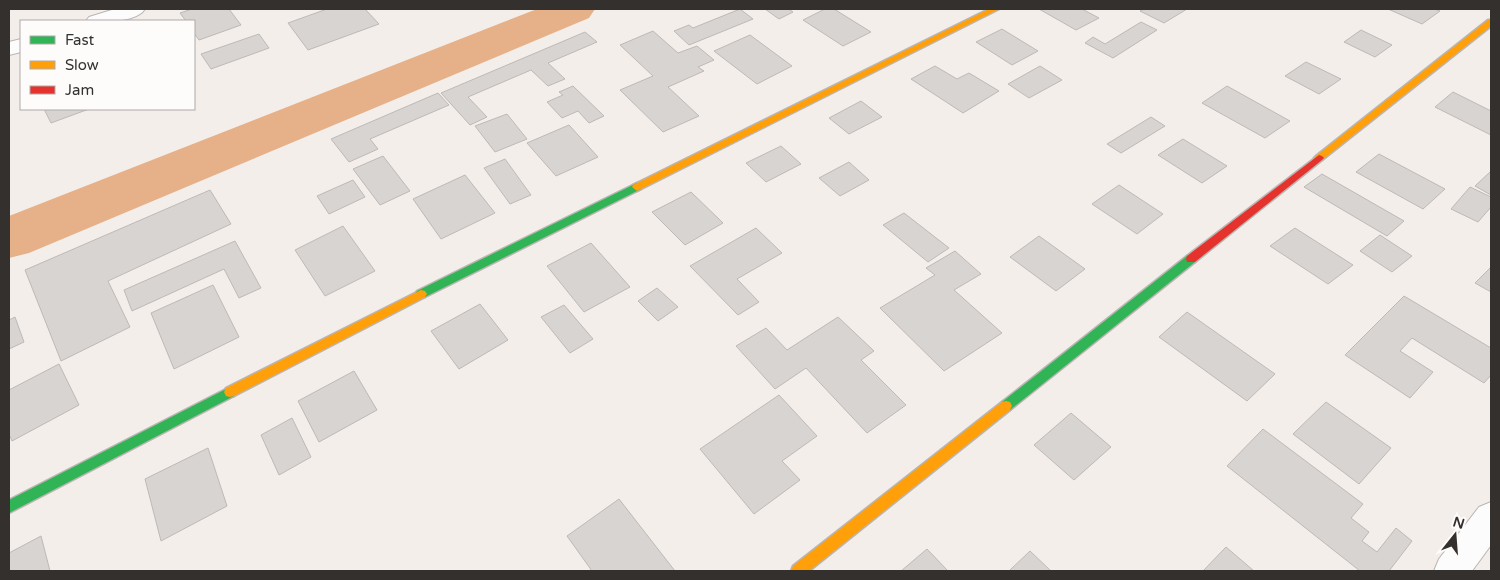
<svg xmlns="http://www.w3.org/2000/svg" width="1500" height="580" font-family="'Varela Round',sans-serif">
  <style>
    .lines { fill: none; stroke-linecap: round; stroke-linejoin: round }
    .river { fill: #e6b089; fill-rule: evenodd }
    .building { fill: #d8d4d2; stroke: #beb9b6 }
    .street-casing { stroke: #b9b5b2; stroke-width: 2 }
    .fast-casing { stroke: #b9b5b2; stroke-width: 3 }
    .slow-casing { stroke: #b9b5b2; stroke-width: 3 }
    .jam-casing { stroke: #b9b5b2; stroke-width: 3 }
    .street { fill: #fdfcfc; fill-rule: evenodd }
    .fast { fill: #30b455; fill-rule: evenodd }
    .slow { fill: #ff9f0a; fill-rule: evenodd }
    .jam { fill: #e5322d; fill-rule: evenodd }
  </style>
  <rect width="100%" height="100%" fill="#f4eeea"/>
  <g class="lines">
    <polygon class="river" points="537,9 595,9 589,18 29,253 9,258 9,216"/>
  </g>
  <g class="building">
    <polygon points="192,9 229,9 241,25 199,40 194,33 194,21 186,21 180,13"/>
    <polygon points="327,9 365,9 379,24 308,50 288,23"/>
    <polygon points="740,9 753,19 689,45 674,31 689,25 693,28"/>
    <polygon points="765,9 793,9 790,10 793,12 779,19"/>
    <polygon points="825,9 834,9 871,32 843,46 803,20"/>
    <polygon points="1039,9 1082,9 1099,18 1076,30"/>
    <polygon points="1144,9 1187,9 1164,23 1140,11"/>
    <polygon points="1388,9 1434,9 1440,11 1422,24"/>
    <polygon points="1141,22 1157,30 1113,58 1085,43 1093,37 1105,44"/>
    <polygon points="1002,29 1038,51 1012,65 976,42"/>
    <polygon points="1361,30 1392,45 1375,57 1344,42"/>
    <polygon points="653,31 678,53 697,46 714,60 698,67 704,71 668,87 699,116 663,132 620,90 653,76 620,45"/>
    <polygon points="585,32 597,42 548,63 565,79 548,86 531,70 468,97 487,117 470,125 441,93"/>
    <polygon points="259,34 269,48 211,69 201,54"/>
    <polygon points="750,35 792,66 757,84 714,51"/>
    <polygon points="1306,62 1341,79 1319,94 1285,76"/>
    <polygon points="935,66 957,79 969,73 999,91 963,113 911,79"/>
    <polygon points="1040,66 1062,80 1029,98 1008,84"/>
    <polygon points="573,86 604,116 589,123 578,111 562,118 547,102 563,95 559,92"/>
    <polygon points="1227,86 1290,121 1265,138 1202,103"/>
    <polygon points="1453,92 1491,111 1491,135 1435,107"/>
    <polygon points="438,93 449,105 370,139 378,149 349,162 331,139"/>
    <polygon points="861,101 882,117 849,134 829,118"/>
    <polygon points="44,109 89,109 51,123"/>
    <polygon points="507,114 527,139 495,152 475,126"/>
    <polygon points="1151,117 1165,126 1121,153 1107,144"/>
    <polygon points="569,125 598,157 556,176 527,143"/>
    <polygon points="1183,139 1227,166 1202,183 1158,155"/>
    <polygon points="781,146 801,164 766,182 746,163"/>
    <polygon points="1379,154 1445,189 1423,209 1356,172"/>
    <polygon points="383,156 410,191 380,205 353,169"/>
    <polygon points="505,159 531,195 510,204 484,168"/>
    <polygon points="849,162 869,180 840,196 819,178"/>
    <polygon points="1490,172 1491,173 1491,195 1475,186"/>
    <polygon points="1322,174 1404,221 1387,236 1304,187"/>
    <polygon points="465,175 495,213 441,239 413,199"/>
    <polygon points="353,180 365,197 329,214 317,196"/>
    <polygon points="1119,185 1163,214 1137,234 1092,204"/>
    <polygon points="1470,187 1491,197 1491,207 1478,222 1451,209"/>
    <polygon points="210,190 231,224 108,281 130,327 61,361 25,270"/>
    <polygon points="691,192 723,223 685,245 652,212"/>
    <polygon points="904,213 949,248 928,262 883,225"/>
    <polygon points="343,226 375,271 325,296 295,250"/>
    <polygon points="756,228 782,253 737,279 759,302 738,315 690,266"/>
    <polygon points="1295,228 1353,265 1328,284 1270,246"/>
    <polygon points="1380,235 1412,256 1392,272 1360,251"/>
    <polygon points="1039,236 1085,269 1056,291 1010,257"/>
    <polygon points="235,241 261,288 239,298 224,269 132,311 124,290"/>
    <polygon points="591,243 630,287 584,312 547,266"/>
    <polygon points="955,251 981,274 954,290 1002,333 944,371 880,308 935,275 926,268"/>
    <polygon points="1491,267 1491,292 1475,283"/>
    <polygon points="213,285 239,337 174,369 151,313"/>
    <polygon points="657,288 678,307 658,321 638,301"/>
    <polygon points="1404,296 1491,348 1491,375 1484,383 1412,338 1400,351 1433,372 1410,398 1345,355"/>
    <polygon points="480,304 508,340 459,369 431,331"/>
    <polygon points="564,305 593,339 570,353 541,317"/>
    <polygon points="1187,312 1275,374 1247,401 1159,337"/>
    <polygon points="15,317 24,342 9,349 9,320"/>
    <polygon points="838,317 874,351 861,360 906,405 867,433 806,368 775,389 736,346 766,328 787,350"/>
    <polygon points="59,364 79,405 12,441 10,436 9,437 9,390"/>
    <polygon points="354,371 377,410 319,442 298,401"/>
    <polygon points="779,395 817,436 782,461 800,480 754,514 700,449"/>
    <polygon points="1326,402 1391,448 1359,484 1293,434"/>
    <polygon points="1071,413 1111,447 1074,480 1034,445"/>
    <polygon points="292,418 311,457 279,475 261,435"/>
    <polygon points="1263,429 1363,504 1351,518 1369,532 1362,541 1377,552 1396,528 1412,541 1389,571 1360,571 1227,466"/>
    <polygon points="208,448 227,506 161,541 145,479"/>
    <polygon points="619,499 675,571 592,571 567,536"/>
    <polygon points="41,536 50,571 9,571 9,553"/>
    <polygon points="1226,547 1254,571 1203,571"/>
    <polygon points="927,549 948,571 901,571"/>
    <polygon points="1030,551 1051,571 1009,571"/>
  </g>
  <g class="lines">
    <defs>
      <g id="street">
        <path d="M115,9H145C136,23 101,22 86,21L89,17Z"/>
        <polygon points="21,39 21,52 9,55 9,42"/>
        <polygon points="1491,502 1491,545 1472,571 1434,571 1439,559 1479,507"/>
      </g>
      <g id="fast">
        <polygon points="637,183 641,185 642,187 641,189 425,297 417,297 415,294 417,291"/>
        <polygon points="1191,255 1196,259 1195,262 1010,410 1006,411 1002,410 1000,406 1002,402 1187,256"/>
        <polygon points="230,387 234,388 236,392 234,396 9,513 9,500"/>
      </g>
      <g id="slow">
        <polygon points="989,9 999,9 641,189 637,191 632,187 633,185"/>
        <polygon points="1488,20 1491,20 1491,26 1322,160 1316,160 1314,158 1316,156"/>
        <polygon points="421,290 425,291 427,294 425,297 234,396 230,397 226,396 224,392 226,388"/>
        <polygon points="1006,401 1010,402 1012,406 1010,410 809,571 791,571 793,566 1002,402"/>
      </g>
      <polygon id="jam" points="1319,155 1322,156 1324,158 1322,160 1195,262 1187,262 1186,259 1187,256"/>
    </defs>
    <use href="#street" class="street-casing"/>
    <use href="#fast" class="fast-casing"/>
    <use href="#slow" class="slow-casing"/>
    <use href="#jam" class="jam-casing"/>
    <use href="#street" class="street"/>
    <use href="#fast" class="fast"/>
    <use href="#slow" class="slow"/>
    <use href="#jam" class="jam"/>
  </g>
  <rect width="1500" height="580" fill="none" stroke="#34302e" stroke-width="20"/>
  <rect x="20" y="20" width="175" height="90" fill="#fefcfb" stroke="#adaaa9"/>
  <rect x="30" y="36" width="25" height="8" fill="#30b455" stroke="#adaaa9"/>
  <text x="65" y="45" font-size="15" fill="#34302e">Fast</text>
  <rect x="30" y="61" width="25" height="8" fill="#ff9f0a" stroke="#adaaa9"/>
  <text x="65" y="70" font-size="15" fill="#34302e">Slow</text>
  <rect x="30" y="86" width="25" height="8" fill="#e5322d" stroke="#adaaa9"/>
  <text x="65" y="95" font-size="15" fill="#34302e">Jam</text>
  <g transform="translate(1455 535) rotate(17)" stroke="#fefcfb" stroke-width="4" paint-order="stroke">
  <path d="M0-4L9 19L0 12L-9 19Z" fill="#34302e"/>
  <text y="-8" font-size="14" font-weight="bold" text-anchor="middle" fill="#34302e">N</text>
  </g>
</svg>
